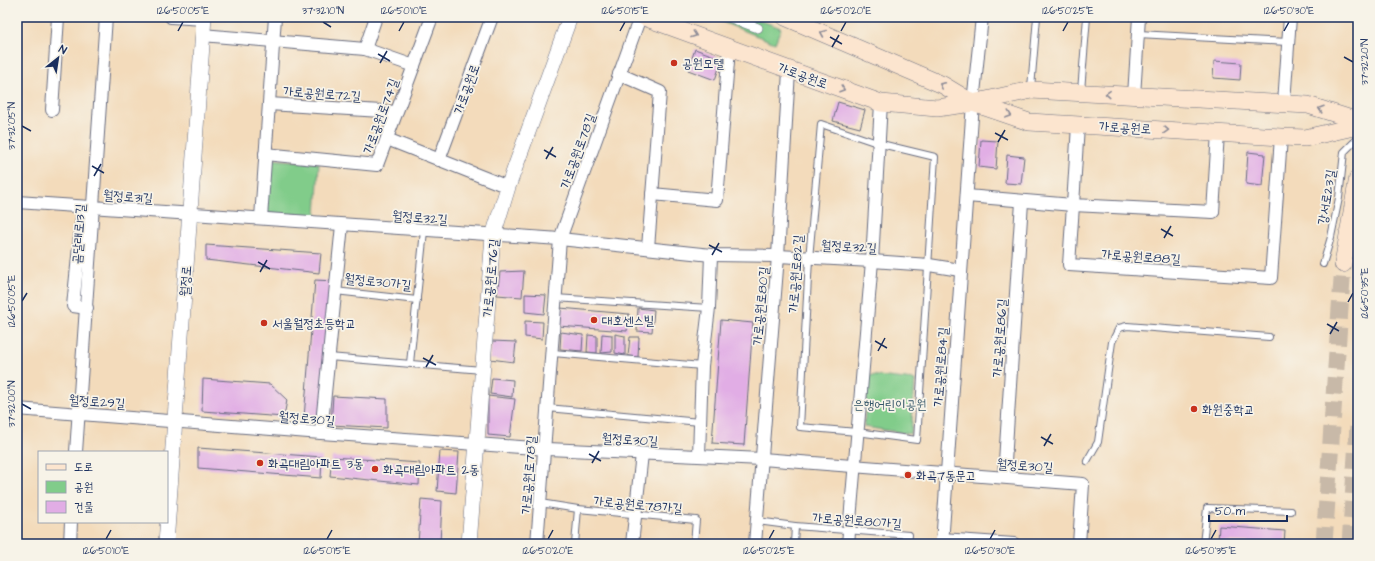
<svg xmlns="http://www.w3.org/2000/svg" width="1375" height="561" font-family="'Architects Daughter','Poor Story',sans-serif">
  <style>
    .park { fill: #81cc8a; stroke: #4e7e74 }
    .building { fill: #e1ade5 }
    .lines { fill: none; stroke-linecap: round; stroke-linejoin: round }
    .secondary-tunnel { stroke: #c8b9a8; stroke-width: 17; stroke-dasharray: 17 8; stroke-linecap: butt }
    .service-casing { stroke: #676b7f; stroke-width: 8 }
    .pedestrian-casing { stroke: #676b7f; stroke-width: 10 }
    .minor-casing { stroke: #676b7f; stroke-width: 14 }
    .tertiary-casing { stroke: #676b7f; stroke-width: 16 }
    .secondary-casing { stroke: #676b7f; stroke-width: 18 }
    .service { stroke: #fff; stroke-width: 6 }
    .pedestrian { stroke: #fff; stroke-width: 9 }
    .minor { stroke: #fff; stroke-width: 12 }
    .tertiary { stroke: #fff; stroke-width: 15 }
    .secondary { stroke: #fce5cf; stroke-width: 17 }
    .oneway { stroke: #8c8a96 }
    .ticks { fill: none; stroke: #1b2f5e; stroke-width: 1.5 }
    .poi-dot { fill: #c8321e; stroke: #f7f3e8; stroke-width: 1.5 }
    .labels { text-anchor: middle; stroke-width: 3.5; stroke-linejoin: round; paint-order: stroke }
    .poi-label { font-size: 13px; fill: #1b2f5e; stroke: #f7f3e8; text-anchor: start }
    .street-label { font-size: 13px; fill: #1b2f5e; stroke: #f7f3e8 }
    .park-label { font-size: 13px; fill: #345669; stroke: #f7f3e8 }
    .neatline { fill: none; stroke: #1b2f5e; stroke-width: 1.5 }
    .ticks-label { font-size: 10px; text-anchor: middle; fill: #1b2f5e }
  </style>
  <rect width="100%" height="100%" fill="#f7f3e8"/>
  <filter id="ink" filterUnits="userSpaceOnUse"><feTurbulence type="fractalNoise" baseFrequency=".025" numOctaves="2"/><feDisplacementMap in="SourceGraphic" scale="8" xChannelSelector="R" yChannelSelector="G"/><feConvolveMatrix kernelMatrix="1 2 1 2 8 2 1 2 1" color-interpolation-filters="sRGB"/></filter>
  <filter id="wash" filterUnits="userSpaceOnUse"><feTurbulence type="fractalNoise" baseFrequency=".012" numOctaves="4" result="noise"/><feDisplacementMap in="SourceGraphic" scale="16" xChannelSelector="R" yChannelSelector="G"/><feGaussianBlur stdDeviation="0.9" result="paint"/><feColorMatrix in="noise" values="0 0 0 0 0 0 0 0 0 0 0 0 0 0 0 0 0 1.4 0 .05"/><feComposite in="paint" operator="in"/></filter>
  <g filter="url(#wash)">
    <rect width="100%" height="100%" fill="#f3dbbb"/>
    <g class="park">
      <polygon points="710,17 750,17 781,28 775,43"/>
      <polygon points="268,159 319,163 316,217 264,213"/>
      <polygon points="868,375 915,380 911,434 864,427"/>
    </g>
    <g id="blocks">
      <g class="building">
        <polygon points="695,49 722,59 715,80 688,70"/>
        <polygon points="1214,61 1241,63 1240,80 1213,78"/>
        <polygon points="838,102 865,110 860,128 833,121"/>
        <polygon points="981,140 998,141 996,169 979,167"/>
        <polygon points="1248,152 1265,154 1262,186 1246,184"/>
        <polygon points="1007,155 1024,157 1021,184 1005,183"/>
        <polygon points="206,245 321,253 319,273 206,260"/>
        <polygon points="524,271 522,297 497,295 500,272"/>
        <polygon points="315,280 334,281 321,421 304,418"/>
        <polygon points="525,294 546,295 544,314 525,312"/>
        <polygon points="560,308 629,314 627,331 558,326"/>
        <polygon points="638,308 654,310 652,332 637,331"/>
        <polygon points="721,320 753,323 744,445 712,443"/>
        <polygon points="525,321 543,322 542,339 525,337"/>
        <polygon points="561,332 583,335 582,351 560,349"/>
        <polygon points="602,334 612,335 612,352 601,353"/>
        <polygon points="615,334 625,336 625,355 615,353"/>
        <polygon points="588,335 597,336 597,353 587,352"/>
        <polygon points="630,337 639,337 638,357 628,356"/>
        <polygon points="492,341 516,342 514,362 490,359"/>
        <polygon points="492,378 513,380 512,397 490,394"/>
        <polygon points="203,379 270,384 287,400 284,417 202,411"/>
        <polygon points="333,396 387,399 387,428 331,425"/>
        <polygon points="488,396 515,399 510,437 488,435"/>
        <polygon points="198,448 322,457 321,478 198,468"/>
        <polygon points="440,451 459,452 456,493 437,491"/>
        <polygon points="332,457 420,463 419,485 330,476"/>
        <polygon points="421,499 442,501 440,544 418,544"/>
        <polygon points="1219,526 1285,531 1284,544 1218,541"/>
      </g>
    </g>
  </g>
  <g filter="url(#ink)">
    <use href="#blocks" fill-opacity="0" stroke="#676b7f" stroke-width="1"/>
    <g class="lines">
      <g class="secondary-tunnel">
        <polyline points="1324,544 1343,264"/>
        <polyline points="1350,544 1358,426"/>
      </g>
      <defs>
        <g id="service">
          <polyline points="1138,34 1288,42"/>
          <polyline points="1031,88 1037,17"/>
          <polyline points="1081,91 1087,17"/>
          <polygon points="821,124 877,143 935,157 917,440 857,432 800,427 809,259"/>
          <polyline points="1323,264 1331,237 1339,198 1344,152 1358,138"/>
          <polyline points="335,291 417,300"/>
          <polyline points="555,298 709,308"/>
          <polyline points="553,353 702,366"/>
          <polyline points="329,357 482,370"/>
          <polyline points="410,363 424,231"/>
          <polyline points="547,408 700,422"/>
          <polyline points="1087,461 1098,442 1112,342 1119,328 1127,326 1269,337"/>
          <polyline points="540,503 578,509 696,520 694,544"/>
          <polyline points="757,521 795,526 909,535 908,544"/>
          <polyline points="575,544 578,509"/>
          <polyline points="794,544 795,526"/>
          <polyline points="1203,544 1207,508 1291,511"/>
        </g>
        <polyline id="pedestrian" points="731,18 758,28"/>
        <g id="minor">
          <polyline points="171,17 204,19"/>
          <polyline points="202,35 365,49 414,66"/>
          <polyline points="365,49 376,17"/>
          <polyline points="619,74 660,92 648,248"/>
          <polyline points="1134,96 1139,17"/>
          <polyline points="1284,103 1290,17"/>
          <polyline points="269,104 397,112"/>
          <polyline points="52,110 58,17"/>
          <polyline points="1078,125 1073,205 1213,212 1218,133"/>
          <polyline points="387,139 508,187"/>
          <polyline points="265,154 377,165 432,17"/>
          <polyline points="439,160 492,17"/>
          <polyline points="652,194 717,200 729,49"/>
          <polyline points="967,196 1073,205 1069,265 1271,278 1281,137"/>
          <polyline points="17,202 560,239 711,255 778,256 872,261 929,265 960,270"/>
          <polyline points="83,207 73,306 87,308"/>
          <polyline points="261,218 275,17"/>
          <polyline points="17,409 321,433 548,449 762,459 1083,484 1079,544"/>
          <polyline points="321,433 342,225"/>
          <polyline points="76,452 106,17"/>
          <polyline points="699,455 702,366 709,308 711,255"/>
          <polyline points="1004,477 1022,202"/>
          <polyline points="942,539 1014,544"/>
          <polyline points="70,544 71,522"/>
          <polyline points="537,544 560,239 640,17"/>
          <polyline points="632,544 642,454"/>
          <polyline points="755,544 778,256 789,71"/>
          <polyline points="848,544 872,261 881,103"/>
          <polyline points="942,544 973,103 982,17"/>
        </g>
        <g id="tertiary">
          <polyline points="166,544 204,17"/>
          <polyline points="469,544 493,236 508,187 570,17"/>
        </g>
        <g id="secondary">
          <polyline points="644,17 881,103 937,108 973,103 1029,122 1281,137 1305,138 1358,126"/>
          <polyline points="785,17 943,85 973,103 1031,90 1308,105 1358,121"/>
          <polyline points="1343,264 1358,177"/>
        </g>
      </defs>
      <use href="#service" class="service-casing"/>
      <use href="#pedestrian" class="pedestrian-casing"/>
      <use href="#minor" class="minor-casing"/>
      <use href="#tertiary" class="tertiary-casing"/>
      <use href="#secondary" class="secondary-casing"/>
      <use href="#service" class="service"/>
      <use href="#pedestrian" class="pedestrian"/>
      <use href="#minor" class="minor"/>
      <use href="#tertiary" class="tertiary"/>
      <use href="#secondary" class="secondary"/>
    </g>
    <defs><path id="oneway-chevron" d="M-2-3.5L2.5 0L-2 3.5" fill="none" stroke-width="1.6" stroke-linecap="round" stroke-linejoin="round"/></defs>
    <g class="oneway">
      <use href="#oneway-chevron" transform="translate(823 33) rotate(-157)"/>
      <use href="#oneway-chevron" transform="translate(694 35) rotate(20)"/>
      <use href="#oneway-chevron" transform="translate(942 85) rotate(-153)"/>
      <use href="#oneway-chevron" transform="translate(842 89) rotate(19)"/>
      <use href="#oneway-chevron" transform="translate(1108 94) rotate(-177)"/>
      <use href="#oneway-chevron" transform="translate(1321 109) rotate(-162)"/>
      <use href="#oneway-chevron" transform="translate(1009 115) rotate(19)"/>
      <use href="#oneway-chevron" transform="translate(1166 130) rotate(3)"/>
    </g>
  </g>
  <path class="ticks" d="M323,22L331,27M178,31L183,22M399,31L404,22M620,31L625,22M841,31L846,22M1063,31L1068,22M1284,31L1289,22M830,37L842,44M832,47L839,35M378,54L390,61M1344,57L1353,62M380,63L387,51M22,126L31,131M995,133L1008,140M998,142L1005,130M544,150L556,157M546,159L553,147M92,166L104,173M94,176L101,164M1161,229L1173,236M1164,238L1171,226M709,245L722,252M712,255L719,243M258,262L270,269M260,272L267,260M22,301L27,293M1348,302L1353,293M1327,324L1339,331M1330,334L1337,322M875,341L887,348M878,351L885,338M423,358L436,365M426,367L433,355M22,404L31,409M1041,437L1053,444M1044,446L1051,434M589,454L601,461M592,463L599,451M106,539L111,530M327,539L332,530M548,539L553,530M769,539L774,530M990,539L995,530M1211,539L1216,530"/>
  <g class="poi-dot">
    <circle cx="674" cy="63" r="4"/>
    <circle cx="594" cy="320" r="4"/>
    <circle cx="264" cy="323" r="4"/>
    <circle cx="1194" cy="409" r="4"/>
    <circle cx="260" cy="463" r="4"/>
    <circle cx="375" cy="469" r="4"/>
    <circle cx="908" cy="475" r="4"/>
  </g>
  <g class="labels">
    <g class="poi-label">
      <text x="682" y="68">공원모텔</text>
      <text x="602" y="325">대호센스빌</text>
      <text x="272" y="328">서울월정초등학교</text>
      <text x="1202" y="414">화원중학교</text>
      <text x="268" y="468">화곡대림아파트 3동</text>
      <text x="383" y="474">화곡대림아파트 2동</text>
      <text x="916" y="480">화곡7동문고</text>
    </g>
    <g class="street-label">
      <text transform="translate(803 75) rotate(20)" y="5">가로공원로</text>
      <text transform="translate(466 89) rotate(-70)" y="5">가로공원로</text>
      <text transform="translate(322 93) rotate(4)" y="5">가로공원로72길</text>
      <text transform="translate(380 116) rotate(-70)" y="5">가로공원로74길</text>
      <text transform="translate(1125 127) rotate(3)" y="5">가로공원로</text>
      <text transform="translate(577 151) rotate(-70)" y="5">가로공원로78길</text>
      <text transform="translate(128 196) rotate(4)" y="5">월정로31길</text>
      <text transform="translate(1326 197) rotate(-81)" y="5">강서로23길</text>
      <text transform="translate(420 217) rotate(4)" y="5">월정로32길</text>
      <text transform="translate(78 234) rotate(-86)" y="5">곰달래로13길</text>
      <text transform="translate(849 246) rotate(3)" y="5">월정로32길</text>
      <text transform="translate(1141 256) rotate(4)" y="5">가로공원로88길</text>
      <text transform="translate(795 274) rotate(-86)" y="5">가로공원로82길</text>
      <text transform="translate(490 278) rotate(-85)" y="5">가로공원로76길</text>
      <text transform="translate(185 281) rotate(-86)" y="5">월정로</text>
      <text transform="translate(378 281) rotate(6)" y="5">월정로30가길</text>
      <text transform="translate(760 306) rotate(-85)" y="5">가로공원로80길</text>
      <text transform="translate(999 338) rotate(-86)" y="5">가로공원로86길</text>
      <text transform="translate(940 367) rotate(-86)" y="5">가로공원로84길</text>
      <text transform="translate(97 401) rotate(4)" y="5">월정로29길</text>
      <text transform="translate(307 418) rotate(5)" y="5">월정로30길</text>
      <text transform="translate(630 439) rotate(3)" y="5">월정로30길</text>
      <text transform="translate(1025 465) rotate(4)" y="5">월정로30길</text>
      <text transform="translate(528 475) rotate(-86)" y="5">가로공원로78길</text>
      <text transform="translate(638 504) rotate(5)" y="5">가로공원로78가길</text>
      <text transform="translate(857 520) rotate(4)" y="5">가로공원로80가길</text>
    </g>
    <g class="park-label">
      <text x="890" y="409">은행어린이공원</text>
    </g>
  </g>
  <rect width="1375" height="561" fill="none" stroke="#f7f3e8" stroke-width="44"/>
  <rect x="38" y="451" width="130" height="72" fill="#f7f3e8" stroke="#9fa5b1"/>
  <rect x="46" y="464" width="20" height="6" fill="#fce5cf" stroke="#9fa5b1"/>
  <text x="74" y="471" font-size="12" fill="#1b2f5e">도로</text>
  <rect x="46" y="481" width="20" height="12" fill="#81cc8a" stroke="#9fa5b1"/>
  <text x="74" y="491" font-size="12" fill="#1b2f5e">공원</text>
  <rect x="46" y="501" width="20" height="12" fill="#e1ade5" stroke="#9fa5b1"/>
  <text x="74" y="511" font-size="12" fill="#1b2f5e">건물</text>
  <g transform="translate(58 58) rotate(30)" stroke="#f7f3e8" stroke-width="3" paint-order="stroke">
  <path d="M0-3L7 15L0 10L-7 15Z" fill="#1b2f5e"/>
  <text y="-6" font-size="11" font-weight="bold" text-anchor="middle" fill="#1b2f5e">N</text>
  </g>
  <path d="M1209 515v6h78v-6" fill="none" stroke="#1b2f5e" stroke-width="2"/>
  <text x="1215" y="515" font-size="12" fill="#1b2f5e" stroke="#f7f3e8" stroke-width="3" paint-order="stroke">50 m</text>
  <rect x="22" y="22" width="1331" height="517" class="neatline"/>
  <g class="ticks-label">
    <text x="183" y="14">126°50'05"E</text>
    <text x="323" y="14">37°32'10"N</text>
    <text x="404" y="14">126°50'10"E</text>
    <text x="625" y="14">126°50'15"E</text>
    <text x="846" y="14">126°50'20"E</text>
    <text x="1068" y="14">126°50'25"E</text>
    <text x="1289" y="14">126°50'30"E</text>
    <text transform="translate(1364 62) rotate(-90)" y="4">37°32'20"N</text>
    <text transform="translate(11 126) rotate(-90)" y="4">37°32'05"N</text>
    <text transform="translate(1364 293) rotate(-90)" y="4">126°50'35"E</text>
    <text transform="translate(11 301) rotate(-90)" y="4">126°50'05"E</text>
    <text transform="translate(11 404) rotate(-90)" y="4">37°32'00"N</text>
    <text x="106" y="554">126°50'10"E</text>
    <text x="327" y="554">126°50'15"E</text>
    <text x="548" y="554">126°50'20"E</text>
    <text x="769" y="554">126°50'25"E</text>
    <text x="990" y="554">126°50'30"E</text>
    <text x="1211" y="554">126°50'35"E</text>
  </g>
</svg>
